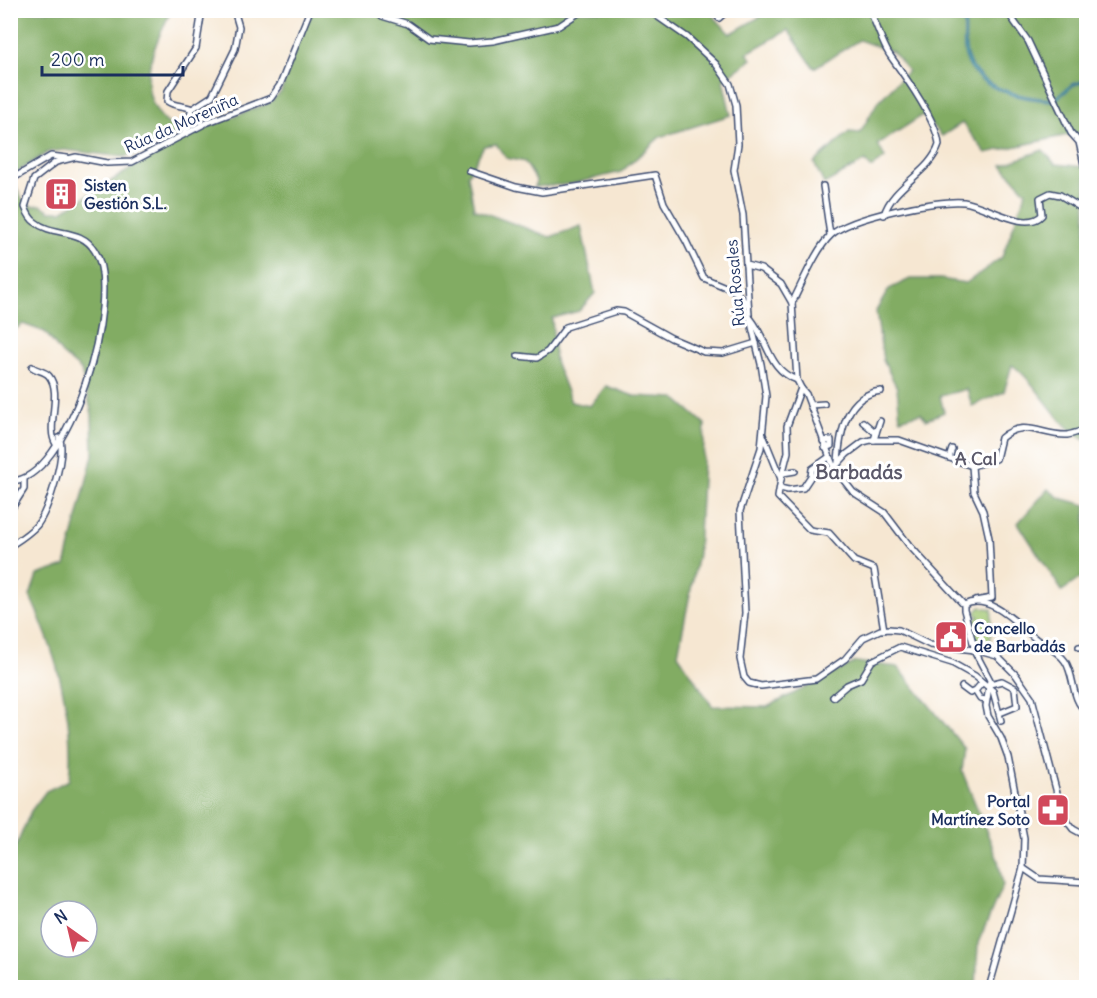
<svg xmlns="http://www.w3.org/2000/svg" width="1097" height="998" font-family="Delius,sans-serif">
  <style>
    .green { fill: #a3c872; stroke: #5f7c68; stroke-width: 1.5 }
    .forest { fill: #82ac64; stroke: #4e6e61; stroke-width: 1.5; fill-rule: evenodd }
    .water { fill: #3dabba; stroke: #2c6d8c; stroke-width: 1.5 }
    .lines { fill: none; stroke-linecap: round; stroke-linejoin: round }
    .minor-casing { stroke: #3c4b6f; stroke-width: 8 }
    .minor { stroke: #fff; stroke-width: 5 }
    .labels { text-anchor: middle; stroke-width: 6; stroke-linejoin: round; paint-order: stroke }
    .street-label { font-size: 16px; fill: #1b2f5e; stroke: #fff }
    .poi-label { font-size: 16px; font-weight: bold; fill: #1b2f5e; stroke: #fff; text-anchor: start }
    .neighbourhood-label { font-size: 18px; font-weight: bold; fill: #5b596a; stroke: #fff }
    .quarter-label { font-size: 20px; font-weight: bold; fill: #5b596a; stroke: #fff }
  </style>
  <rect width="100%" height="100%" fill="#fff"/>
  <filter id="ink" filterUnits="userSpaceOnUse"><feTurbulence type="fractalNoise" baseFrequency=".0167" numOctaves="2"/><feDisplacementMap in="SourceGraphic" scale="12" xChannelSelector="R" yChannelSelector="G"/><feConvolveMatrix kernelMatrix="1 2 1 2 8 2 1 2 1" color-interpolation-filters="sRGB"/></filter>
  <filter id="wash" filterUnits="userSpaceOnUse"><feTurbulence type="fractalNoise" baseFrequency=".008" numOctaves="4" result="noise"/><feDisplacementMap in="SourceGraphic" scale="24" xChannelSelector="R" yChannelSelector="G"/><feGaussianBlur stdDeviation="1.35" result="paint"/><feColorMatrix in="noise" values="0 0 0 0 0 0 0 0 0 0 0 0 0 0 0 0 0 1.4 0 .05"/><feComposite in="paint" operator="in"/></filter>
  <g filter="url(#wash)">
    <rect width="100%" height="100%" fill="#f6e7d2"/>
    <polygon class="green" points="980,607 992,609 990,647 975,645 970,624 979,616 975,613"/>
    <g class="forest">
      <path d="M10,11H171C150,54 129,100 179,132L148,150L124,157L64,150L48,152L11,176Z"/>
      <path d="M314,11H709L730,34L770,11H1086V135L1077,133L986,153L962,123L942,136L923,115L878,144L885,158L871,168L865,161L824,184L814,163L849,132L860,133L877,103L908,71L893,52L859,40L814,68L788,30L747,53L752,59L723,80L731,115L660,137L621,172L571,184L535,187L536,180L525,162L506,158L496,144L484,146L468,175L474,209L550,237L581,226L595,293L579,311L552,318L555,361L571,402L590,406L606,386L634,396L675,398L705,424L698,554L678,654L712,706L767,707L856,662L898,667L965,749L962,771L998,860L1003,885L978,943L976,987H11V858L31,811L46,791L69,780C75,718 56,652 30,596L37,575L65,566L93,455L92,414L81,370L62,354L45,332L23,324L11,332V184L14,182L23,200L32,206L41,205L50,211H62L188,134L269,103L281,92L302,30ZM51,911H87V947H51Z"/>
      <path d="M1043,150L1055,164L1086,167V441C1056,426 1039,384 1012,365L1004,392L972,406L967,389L940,396L944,412L926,420L921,413L900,419L897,388L883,360L876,311L889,289L910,279H940L966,283L1002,257L1026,192L1002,165Z"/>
      <polygon points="1048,489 1060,498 1086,505 1086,574 1062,591 1018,523"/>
    </g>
    <path class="water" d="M959,11L962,12C969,26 963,39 967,54C974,88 1024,98 1054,99L1072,84L1086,80V82L1074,85L1055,101C1024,100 974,91 965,56C961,40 968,25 959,11Z"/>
  </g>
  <g filter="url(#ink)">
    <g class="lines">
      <defs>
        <g id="minor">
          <polyline points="376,10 382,16 408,24 429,39 469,43 493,41 559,26 583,10"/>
          <polyline points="648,10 687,37 716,64 730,84 736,105 738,144 734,170 743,215 749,315 761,364 766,396 761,448 740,511 745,613 740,659 744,677 749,683 761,686 816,679 845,659 863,638 880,630 889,629 899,630 930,645 975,650 997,656 1016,675 1032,698 1063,816 1073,829 1086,836"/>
          <polyline points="712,10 719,18 728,10"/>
          <path d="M869,10C877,24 881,41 889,54C904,75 937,120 939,145C930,173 892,186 884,215"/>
          <polyline points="1006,10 1028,41 1071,133 1079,142 1086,173"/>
          <path d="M192,109C184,105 175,107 167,101L168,91L196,48L202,10"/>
          <polyline points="184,134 192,109 212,96 235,49 239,27 234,10"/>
          <polyline points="469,171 516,187 542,192 655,175 664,203 686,241 704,278 735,291 748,305"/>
          <polyline points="10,180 51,156 67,158"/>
          <polyline points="823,186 830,235"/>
          <polyline points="746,265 761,269 781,284 792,303 797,380 801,388 787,426 788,452 781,479"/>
          <path d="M792,303C802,284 816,249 831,235C850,217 938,199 964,202C986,205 1026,233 1042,215L1040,198L1050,193L1060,195L1086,211"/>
          <path d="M751,319C768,340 768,370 797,380"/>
          <polyline points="518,356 537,358 548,351 566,327 616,311 624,312 671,338 704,352 723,353 756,343"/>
          <path d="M32,367C37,371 45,371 49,376C63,393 45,428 56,444"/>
          <polyline points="801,388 806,394 834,468 853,492 884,512 909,545 964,605"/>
          <polyline points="810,405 824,404"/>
          <polyline points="863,422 876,433 874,440"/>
          <polyline points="876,433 880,421"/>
          <polyline points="763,435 781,479 778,497 810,530 829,533 854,561 874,569 884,630"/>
          <polyline points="823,441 831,440 831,446 825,448"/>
          <polyline points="949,458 952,449"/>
          <path d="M838,462C840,432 846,395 881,391"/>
          <polyline points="972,466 974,492 983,511 989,538 992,598 975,601"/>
          <path d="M834,468L847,454L863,442L871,440H899L972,466L996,459L1001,438C1024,418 1042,436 1067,435C1073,434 1080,431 1086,430"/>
          <polyline points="783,473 795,471"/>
          <path d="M10,481C68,483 124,298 95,251C81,227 53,237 35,222C30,219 27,212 25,207L34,179L56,162L76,157L107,163L132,162L206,123L271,98L280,85L310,10"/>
          <polyline points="780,488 788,490 803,488 811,476 812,469 829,457"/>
          <polyline points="10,511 24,489 24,480"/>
          <path d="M10,546C19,540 30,533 37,525C48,512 67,453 59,438"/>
          <polyline points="1079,647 1086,646"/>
          <polyline points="974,650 990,680 986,706 988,716 1001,738 1008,757 1024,838 1023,868 1039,879 1086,882"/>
          <path d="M975,650L964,610V605C990,592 1018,625 1036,639C1045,645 1059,652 1065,661C1075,676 1071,700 1086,711"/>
          <polyline points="981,684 975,691 980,699 986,700"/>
          <polyline points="990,684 1002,681 1015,688 1017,706 1000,713"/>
          <polyline points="962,687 970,693 975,691"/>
          <polyline points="833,697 847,685 861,679 872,661 900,647 952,663 975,676 993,691 1001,721"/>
          <polyline points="989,988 1023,868"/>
        </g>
      </defs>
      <use href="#minor" class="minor-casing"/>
      <use href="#minor" class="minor"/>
    </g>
  </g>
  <defs>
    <symbol id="building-square" viewBox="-11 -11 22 22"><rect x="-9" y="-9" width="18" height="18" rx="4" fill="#d1495b" stroke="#fff"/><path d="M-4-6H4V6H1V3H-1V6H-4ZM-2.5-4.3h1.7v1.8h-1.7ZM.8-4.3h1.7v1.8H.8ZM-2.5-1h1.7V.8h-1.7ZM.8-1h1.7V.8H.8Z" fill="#fff"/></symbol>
    <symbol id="civic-square" viewBox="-11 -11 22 22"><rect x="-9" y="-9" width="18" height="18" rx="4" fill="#d1495b" stroke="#fff"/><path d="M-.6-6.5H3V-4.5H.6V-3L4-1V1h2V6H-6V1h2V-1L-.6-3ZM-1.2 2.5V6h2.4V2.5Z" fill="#fff"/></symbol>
    <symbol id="pharmacy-square" viewBox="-11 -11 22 22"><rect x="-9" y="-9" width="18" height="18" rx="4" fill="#d1495b" stroke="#fff"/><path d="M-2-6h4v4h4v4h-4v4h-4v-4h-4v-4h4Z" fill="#fff"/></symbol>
  </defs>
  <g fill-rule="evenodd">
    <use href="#building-square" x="42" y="175" width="38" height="38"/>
    <use href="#civic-square" x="932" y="618" width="38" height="38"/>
    <use href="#pharmacy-square" x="1034" y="791" width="38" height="38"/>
  </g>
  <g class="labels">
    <g class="street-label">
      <text transform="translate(181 123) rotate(-24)" y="6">Rúa da Moreniña</text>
      <text transform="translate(735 283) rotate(-95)" y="6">Rúa Rosales</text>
    </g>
    <g class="poi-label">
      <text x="84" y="191">Sisten<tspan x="84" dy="18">Gestión S.L.</tspan></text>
      <text x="974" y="634">Concello<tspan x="974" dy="18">de Barbadás</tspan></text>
      <text x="1030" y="807" text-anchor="end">Portal<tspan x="1030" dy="18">Martínez Soto</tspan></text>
    </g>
    <g class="neighbourhood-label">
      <text x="976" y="465">A Cal</text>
    </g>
    <g class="quarter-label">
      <text x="859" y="479">Barbadás</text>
    </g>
  </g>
  <rect width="1097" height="998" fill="none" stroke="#fff" stroke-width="36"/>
  <g transform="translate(69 929) rotate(326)"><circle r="28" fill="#ffffff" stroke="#a4acbf" stroke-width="1.5"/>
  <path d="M0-4.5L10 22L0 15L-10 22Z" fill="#d1495b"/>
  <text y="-9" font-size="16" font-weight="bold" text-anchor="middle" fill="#1b2f5e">N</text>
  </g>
  <path d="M42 66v9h141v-9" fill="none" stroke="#1b2f5e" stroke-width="3"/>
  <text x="51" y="66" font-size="18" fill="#1b2f5e" stroke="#ffffff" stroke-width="4.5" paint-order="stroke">200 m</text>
</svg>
